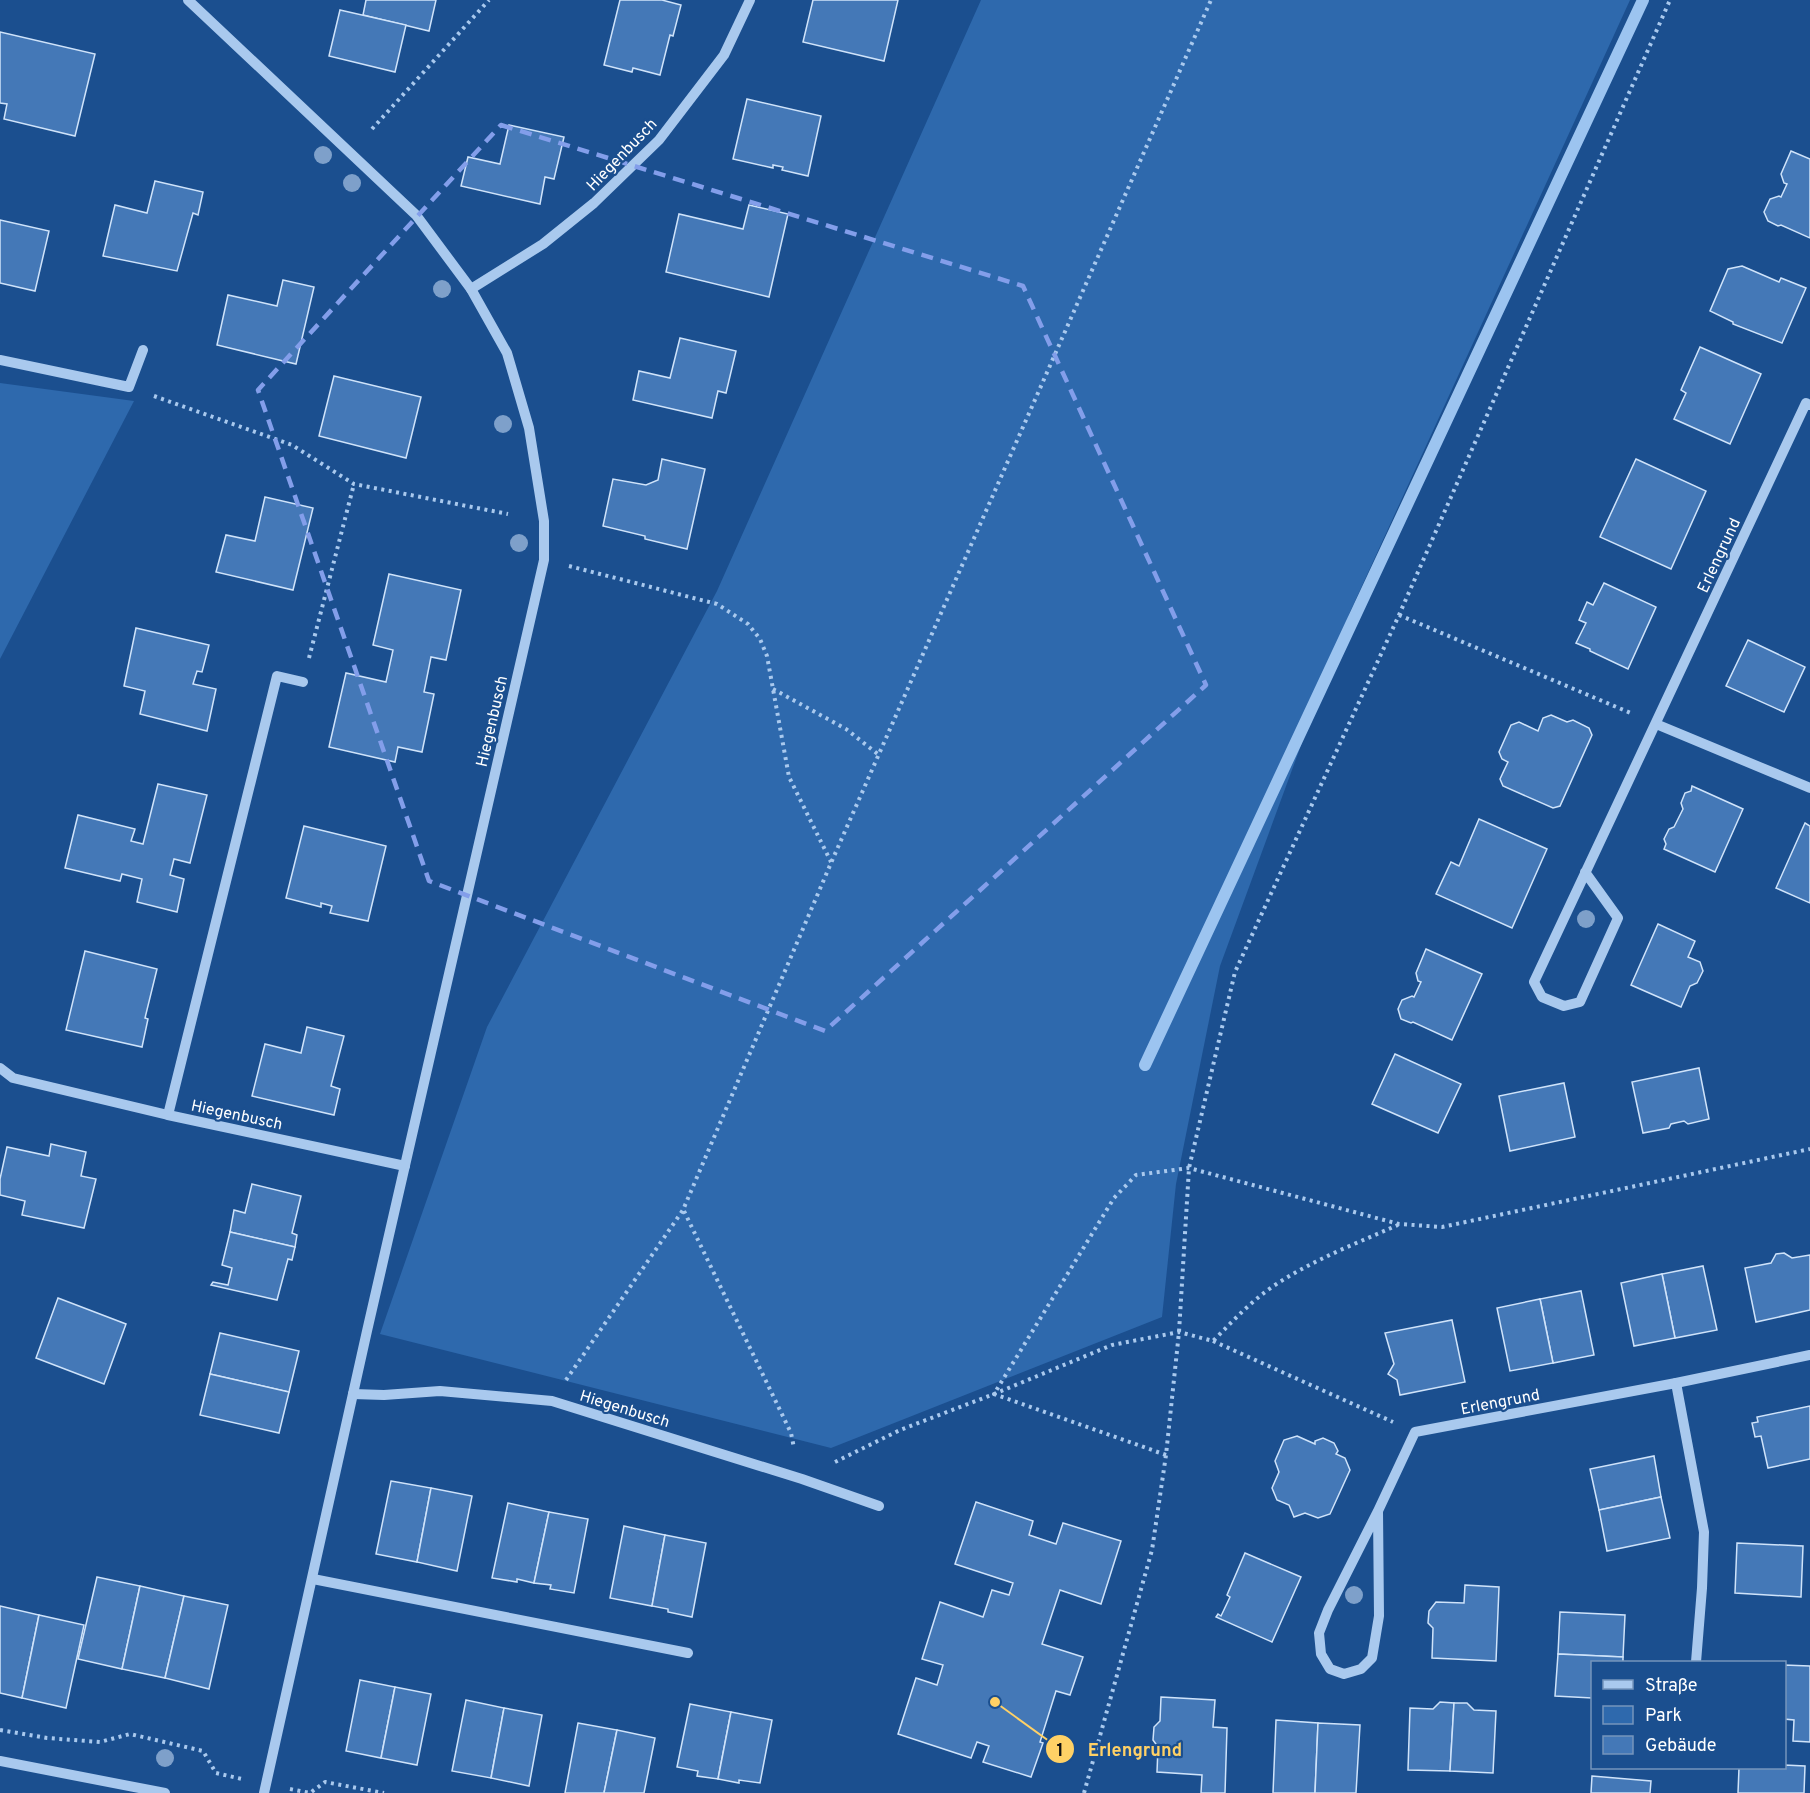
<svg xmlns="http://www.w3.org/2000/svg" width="1810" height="1793" font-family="Overpass,sans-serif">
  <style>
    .green { fill: #2e69ad }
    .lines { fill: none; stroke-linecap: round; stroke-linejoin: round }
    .stream { stroke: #9cc4f0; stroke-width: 12 }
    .building { fill: #4478b7; stroke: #cfe3fa; stroke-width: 1.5 }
    .path { stroke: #a9c9ee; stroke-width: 4; stroke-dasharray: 3 4.5; stroke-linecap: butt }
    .minor { stroke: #a9c9ee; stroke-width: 10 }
    .tree { fill: #7ea0ca }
    .marked { fill: none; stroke: #839eea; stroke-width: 4.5; stroke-dasharray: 12 8; stroke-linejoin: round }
    .labels { text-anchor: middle; stroke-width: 4.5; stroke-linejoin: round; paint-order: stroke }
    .street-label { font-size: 16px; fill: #fff; stroke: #1b4f8f }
    .leader { fill: none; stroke: #ffd166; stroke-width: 2 }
    .callout-dot { fill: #ffd166; stroke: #1b4f8f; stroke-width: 2 }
    .mark-label { font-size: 18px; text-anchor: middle; font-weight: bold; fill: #111 }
    .callout-label { font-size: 18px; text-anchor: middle; font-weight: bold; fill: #ffd166; stroke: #1b4f8f; stroke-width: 4.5; stroke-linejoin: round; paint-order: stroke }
  </style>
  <rect width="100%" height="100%" fill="#1b4f8f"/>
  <g class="green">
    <polygon points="981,0 1630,0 1350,612 1220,966 1176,1184 1162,1317 831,1448 380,1334 487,1027 717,591"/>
    <polygon points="0,383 134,401 0,659"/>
  </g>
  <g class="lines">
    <polyline class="stream" points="1145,1065 1643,0"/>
  </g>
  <g class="building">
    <polygon points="366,0 436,0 429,31 363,15"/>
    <polygon points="620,0 662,0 681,5 673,36 670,35 660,75 633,68 632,72 604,65"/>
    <polygon points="813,0 898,0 884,61 803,42"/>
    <polygon points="340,10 406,25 395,72 329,56"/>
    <polygon points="0,32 95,54 75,136 4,119 7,104 0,103"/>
    <polygon points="747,99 821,116 808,176 782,170 783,167 773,165 773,168 733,159"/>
    <polygon points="509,125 564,137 554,179 545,177 540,204 461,186 468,157 500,164"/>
    <polygon points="1791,151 1810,159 1810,238 1781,225 1778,226 1768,221 1764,212 1770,199 1779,196 1781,197 1787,184 1784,183 1781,174"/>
    <polygon points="155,181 203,192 198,215 193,213 177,271 103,256 115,205 147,213"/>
    <polygon points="749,205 788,214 769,297 666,272 679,214 743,229"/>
    <polygon points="0,220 49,231 35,291 0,283"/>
    <polygon points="1742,266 1779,282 1781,278 1806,288 1782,343 1733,324 1733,322 1710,311 1728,269"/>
    <polygon points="283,280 314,287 296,364 217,345 228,295 277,306"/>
    <polygon points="680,338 736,351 726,393 718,391 712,418 633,400 639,371 670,378"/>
    <polygon points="1700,347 1761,374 1730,444 1674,419 1686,393 1681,390"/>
    <polygon points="334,376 421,397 406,458 319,436"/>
    <polygon points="662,459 705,469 687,549 645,539 645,536 603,526 613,479 646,485 658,480"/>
    <polygon points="1636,459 1706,491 1671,569 1600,537"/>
    <polygon points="265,497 313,508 293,590 216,572 226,535 255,541"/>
    <polygon points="389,574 461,590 446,660 431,657 424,692 434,694 422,752 398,747 395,762 329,747 346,673 386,682 393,650 373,645"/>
    <polygon points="1604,583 1656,607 1628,669 1590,651 1590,649 1576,643 1586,623 1579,620 1587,602 1593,605"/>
    <polygon points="136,628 209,645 202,672 197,671 193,684 216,689 207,731 140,714 145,691 124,686"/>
    <polygon points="1748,640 1805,667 1784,712 1726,686"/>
    <polygon points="1551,715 1567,722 1573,720 1589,728 1592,735 1560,806 1553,808 1503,786 1500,779 1508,762 1502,759 1499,752 1511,725 1519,722 1538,731 1543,718"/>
    <polygon points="158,784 207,795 190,863 174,859 170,875 184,879 177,912 137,902 142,879 122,874 120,881 65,868 78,815 135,829 131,841 143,844"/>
    <polygon points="1692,786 1743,809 1715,872 1664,849 1666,844 1664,839 1669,829 1674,827 1683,809 1681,803 1685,793 1691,791"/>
    <polygon points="1479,819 1547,849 1512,928 1436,894 1451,862 1459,866"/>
    <polygon points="1805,823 1810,826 1810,903 1776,888"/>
    <polygon points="304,826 386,846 368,921 330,913 332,906 321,903 321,907 286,898"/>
    <polygon points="1658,924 1695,941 1688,957 1700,962 1703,971 1697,983 1690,986 1681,1007 1631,985"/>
    <polygon points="1426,949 1482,974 1452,1040 1413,1022 1411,1023 1401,1019 1398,1009 1402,1000 1412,996 1414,997 1421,982 1418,981 1416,973"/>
    <polygon points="85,951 157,969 145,1018 148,1019 142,1047 66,1030"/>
    <polygon points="307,1027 344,1036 331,1086 340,1089 334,1115 252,1096 265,1044 301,1053"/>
    <polygon points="1395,1054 1461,1084 1438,1133 1372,1104"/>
    <polygon points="1699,1068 1709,1119 1688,1124 1684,1121 1671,1124 1669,1128 1643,1133 1632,1082"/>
    <polygon points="1564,1083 1575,1137 1510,1151 1499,1096"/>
    <polygon points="51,1144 86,1152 81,1176 96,1179 84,1228 22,1215 25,1201 0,1195 0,1179 7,1147 49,1156"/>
    <polygon points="252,1184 301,1196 292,1233 297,1235 295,1247 230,1232 234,1210 245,1213"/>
    <polygon points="230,1232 295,1247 292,1260 288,1259 277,1300 211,1285 213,1282 228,1285 232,1268 222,1265"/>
    <polygon points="1784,1253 1792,1258 1810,1255 1810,1310 1756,1322 1745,1268 1771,1263 1776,1254"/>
    <polygon points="1703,1266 1717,1330 1675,1338 1662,1274"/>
    <polygon points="1662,1274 1675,1338 1634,1346 1621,1283"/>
    <polygon points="1581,1291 1594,1355 1553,1363 1540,1299"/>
    <polygon points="58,1298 126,1324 104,1384 36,1358"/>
    <polygon points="1540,1299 1553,1363 1510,1371 1497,1308"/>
    <polygon points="1452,1320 1465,1382 1400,1395 1397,1380 1388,1374 1394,1364 1385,1333"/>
    <polygon points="220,1333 299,1351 289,1392 210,1374"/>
    <polygon points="210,1374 289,1392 279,1433 200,1415"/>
    <polygon points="1810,1406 1810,1459 1768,1468 1761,1436 1755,1437 1752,1423 1758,1422 1757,1417"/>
    <polygon points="1297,1436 1315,1444 1315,1441 1323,1438 1334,1443 1338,1451 1336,1454 1345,1458 1350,1470 1330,1514 1318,1518 1305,1513 1294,1517 1289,1505 1277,1500 1272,1488 1279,1472 1275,1461 1284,1440"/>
    <polygon points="1654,1456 1661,1497 1599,1510 1590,1469"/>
    <polygon points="391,1481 431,1488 417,1562 376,1554"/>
    <polygon points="431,1488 472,1496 457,1571 417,1562"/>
    <polygon points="1661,1497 1670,1538 1607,1551 1599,1510"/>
    <polygon points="976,1502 1033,1521 1029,1535 1056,1544 1063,1523 1121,1541 1101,1604 1060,1590 1042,1644 1083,1657 1070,1695 1056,1691 1040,1742 1043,1743 1031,1777 983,1762 989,1746 977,1742 971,1758 898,1734 916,1678 937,1685 943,1665 922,1659 940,1602 983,1617 992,1590 1009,1595 1013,1583 955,1564"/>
    <polygon points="508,1503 549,1512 534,1583 517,1579 517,1582 492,1578"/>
    <polygon points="549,1512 588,1519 574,1593 550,1589 551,1585 534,1583"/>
    <polygon points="624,1526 665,1535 652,1606 610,1598"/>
    <polygon points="665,1535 706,1543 692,1617 668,1612 668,1609 652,1606"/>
    <polygon points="1737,1543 1803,1546 1801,1597 1735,1593"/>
    <polygon points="1245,1553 1301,1577 1272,1642 1216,1617 1218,1614 1221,1616 1230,1597 1227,1595"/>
    <polygon points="97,1577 140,1586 122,1669 78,1659"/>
    <polygon points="1465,1585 1499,1587 1496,1661 1432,1658 1433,1628 1428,1623 1429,1611 1436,1602 1464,1603"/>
    <polygon points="140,1586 184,1596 165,1678 122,1669"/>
    <polygon points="184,1596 228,1605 209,1689 165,1678"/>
    <polygon points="0,1606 39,1615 22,1698 0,1693"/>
    <polygon points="1560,1612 1625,1615 1623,1657 1558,1654"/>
    <polygon points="39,1615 84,1625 66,1708 22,1698"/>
    <polygon points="1558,1654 1623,1657 1623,1662 1592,1662 1592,1698 1555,1696"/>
    <polygon points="1784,1665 1810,1666 1810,1742 1793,1741 1794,1720 1784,1719"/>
    <polygon points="360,1680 395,1687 381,1758 346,1751"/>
    <polygon points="395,1687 431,1694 417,1765 381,1758"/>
    <polygon points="1161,1697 1215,1700 1213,1727 1227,1728 1225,1793 1201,1793 1202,1775 1157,1772 1158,1747 1153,1740 1154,1727 1160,1721"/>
    <polygon points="466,1700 504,1708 491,1778 452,1771"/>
    <polygon points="1440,1702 1454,1703 1450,1771 1408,1770 1410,1708 1433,1709"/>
    <polygon points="1454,1703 1467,1703 1474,1710 1496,1711 1493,1773 1450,1771"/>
    <polygon points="690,1704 731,1712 718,1779 697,1776 698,1771 677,1767"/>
    <polygon points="504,1708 542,1715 529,1786 491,1778"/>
    <polygon points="731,1712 772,1720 760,1783 739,1780 739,1783 718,1779"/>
    <polygon points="1276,1720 1318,1723 1315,1793 1273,1793"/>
    <polygon points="578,1723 617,1730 604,1793 565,1793"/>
    <polygon points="1318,1723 1360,1725 1356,1793 1315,1793"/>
    <polygon points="617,1730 655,1738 644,1793 604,1793"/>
    <polygon points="1784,1765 1805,1766 1804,1793 1738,1793 1739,1768 1784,1768"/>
    <polygon points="1592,1776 1651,1781 1650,1793 1591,1793"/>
  </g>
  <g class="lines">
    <g class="path">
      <polyline points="372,129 489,0"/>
      <polyline points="154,396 292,445 354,484 508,514"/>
      <polyline points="569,566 717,604 748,624 760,639 767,656 789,777 831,862"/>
      <polyline points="1399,615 1633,714"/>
      <polyline points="309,658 354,484"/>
      <polyline points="773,689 846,729 879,755"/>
      <polyline points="684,1211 791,1433 794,1448"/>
      <polyline points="1213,1341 1393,1422"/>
      <polyline points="566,1380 683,1210 831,863 1211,0"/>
      <polyline points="1166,1455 994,1394 1114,1198 1136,1175 1189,1168 1399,1224 1442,1227 1810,1149"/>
      <path d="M835,1462L900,1430L994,1394L1112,1345L1179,1332L1213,1341C1233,1321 1251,1301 1275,1285C1313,1260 1357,1243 1398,1225"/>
      <polyline points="0,1730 47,1738 100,1742 130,1734 203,1751 216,1773 242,1779"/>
      <polyline points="290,1789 310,1793 325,1782 384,1793"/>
      <polyline points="1084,1793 1152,1550 1166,1455 1179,1332 1189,1168 1235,972 1399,615 1670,0"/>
    </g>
    <g class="minor">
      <polyline points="188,0 416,215 471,289 507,353 529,428 544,521 544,560 367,1331 264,1793"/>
      <polyline points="471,289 543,244 594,203 659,140 724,55 750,0"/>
      <polyline points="0,360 129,387 143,350"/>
      <polyline points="1656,724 1810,788"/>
      <path d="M1585,872L1618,918L1580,1002L1564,1006L1542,997L1534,982C1624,789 1716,596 1806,403L1810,405"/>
      <polyline points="0,1068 13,1078 168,1115 405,1166"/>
      <polyline points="168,1115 277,676 303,682"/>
      <polyline points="1676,1383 1704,1532 1702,1588 1696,1662"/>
      <polyline points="353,1394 384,1395 440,1391 552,1401 802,1479 879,1506"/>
      <polyline points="1378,1511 1379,1616 1372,1658 1361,1669 1344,1674 1330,1669 1321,1654 1319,1633 1328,1610 1378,1511 1415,1432 1676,1383 1810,1355"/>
      <polyline points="313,1579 688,1653"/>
      <polyline points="0,1761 165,1793"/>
    </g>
  </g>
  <g class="tree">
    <circle cx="323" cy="155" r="9"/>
    <circle cx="352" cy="183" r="9"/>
    <circle cx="442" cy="289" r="9"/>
    <circle cx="503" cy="424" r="9"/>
    <circle cx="519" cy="543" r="9"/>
    <circle cx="1586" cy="919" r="9"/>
    <circle cx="1354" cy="1595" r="9"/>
    <circle cx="165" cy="1758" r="9"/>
  </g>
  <path class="marked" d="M501,125L1023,286L1206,685L825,1031L429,881L258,390Z"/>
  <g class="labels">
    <g class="street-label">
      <text transform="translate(621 154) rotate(-46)" y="6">Hiegenbusch</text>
      <text transform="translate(1718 555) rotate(-65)" y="6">Erlengrund</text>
      <text transform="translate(491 721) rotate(-77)" y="6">Hiegenbusch</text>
      <text transform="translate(237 1114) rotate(12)" y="6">Hiegenbusch</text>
      <text transform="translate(1500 1401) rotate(-11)" y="6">Erlengrund</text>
      <text transform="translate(625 1408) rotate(17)" y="6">Hiegenbusch</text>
    </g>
  </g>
  <path class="leader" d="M995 1702L1060 1749"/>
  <g class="callout-dot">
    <circle cx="995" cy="1702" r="6"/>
    <circle cx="1060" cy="1749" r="15"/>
  </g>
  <g class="mark-label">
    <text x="1060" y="1756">1</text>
  </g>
  <g class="callout-label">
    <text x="1135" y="1756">Erlengrund</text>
  </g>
  <rect x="1591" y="1661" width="195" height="108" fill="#1b4f8f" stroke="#7695bc" stroke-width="1.5"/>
  <rect x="1603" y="1680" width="30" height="9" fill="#a9c9ee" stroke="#7695bc" stroke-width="1.5"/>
  <text x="1645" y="1691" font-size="18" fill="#ffffff">Straße</text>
  <rect x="1603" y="1706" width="30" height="18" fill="#2e69ad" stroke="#7695bc" stroke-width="1.5"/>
  <text x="1645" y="1721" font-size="18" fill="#ffffff">Park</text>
  <rect x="1603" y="1736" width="30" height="18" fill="#4478b7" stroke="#7695bc" stroke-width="1.5"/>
  <text x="1645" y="1751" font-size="18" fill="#ffffff">Gebäude</text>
</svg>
